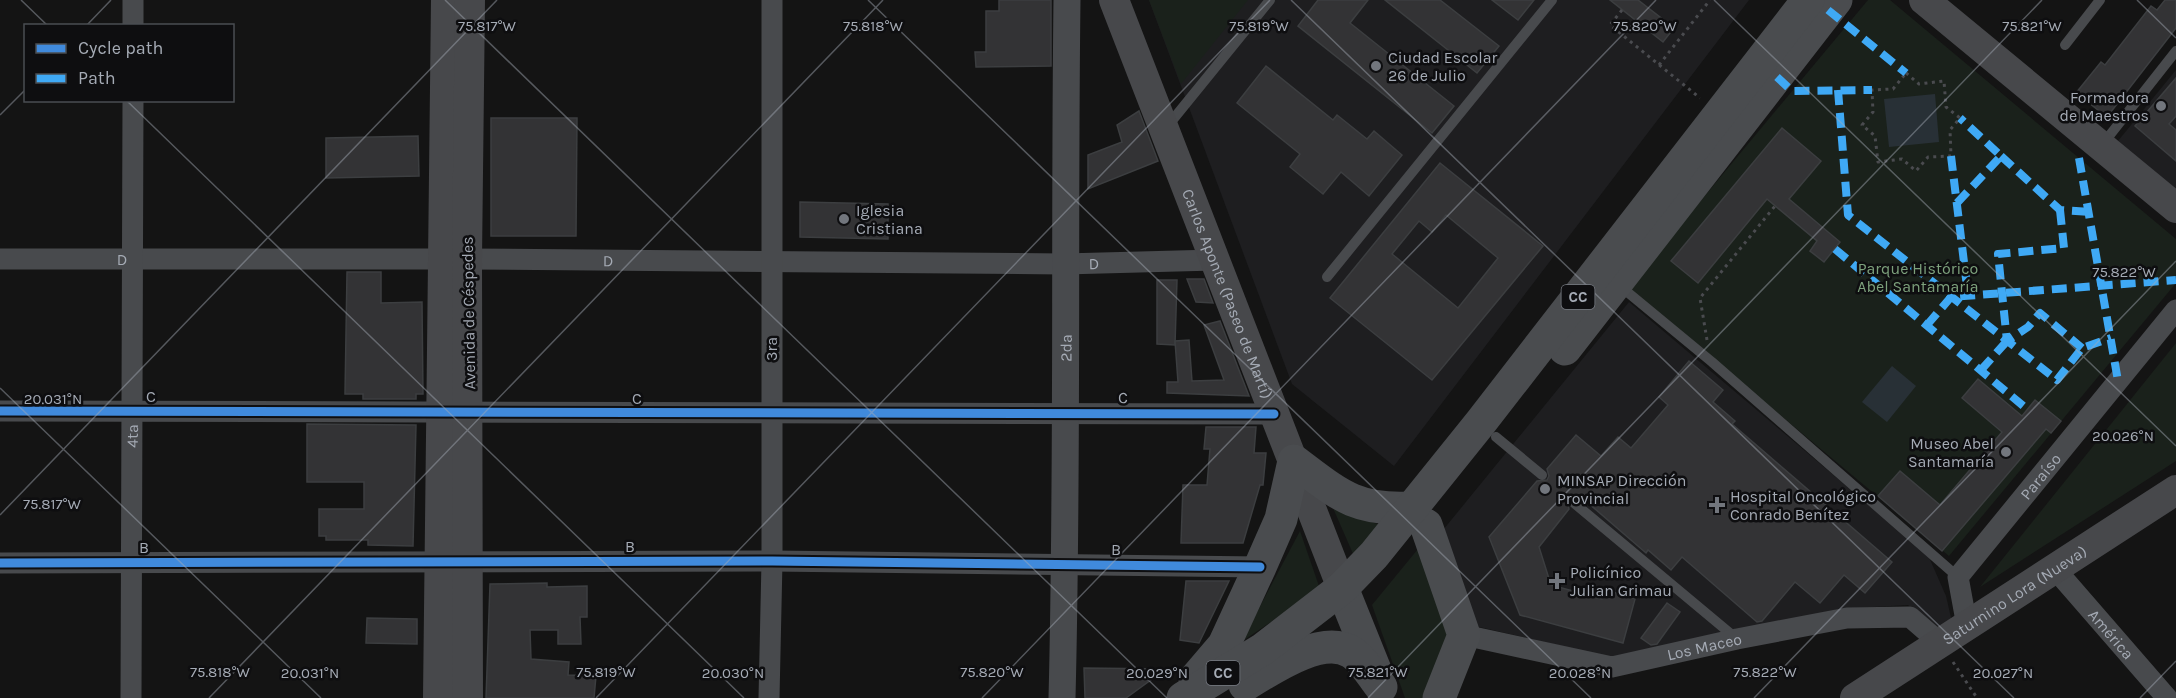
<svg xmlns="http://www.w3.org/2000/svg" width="2176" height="698" font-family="Karla,sans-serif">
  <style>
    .built { fill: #1e1e20 }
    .green { fill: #1a211b }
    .water { fill: #283036 }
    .building { fill: #333335; stroke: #3c3e40; stroke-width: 1.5; fill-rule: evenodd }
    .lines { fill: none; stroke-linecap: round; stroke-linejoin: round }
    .path { stroke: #4a4b4f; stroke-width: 3; stroke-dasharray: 3 4.5; stroke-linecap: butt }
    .service { stroke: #484a4d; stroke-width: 10 }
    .minor { stroke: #484a4d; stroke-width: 21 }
    .tertiary { stroke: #484a4d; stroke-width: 27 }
    .secondary { stroke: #47484b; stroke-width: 30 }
    .primary { stroke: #4a4c4f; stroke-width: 33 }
    .quiet { stroke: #3fa9f5; stroke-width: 8; stroke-dasharray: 15 8; stroke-linecap: butt }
    .cycleway-casing { stroke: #0e0e10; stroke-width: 13 }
    .cycleway { stroke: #408adc; stroke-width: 9 }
    .ticks { fill: none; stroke: #a5abb5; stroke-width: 1.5; stroke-opacity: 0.45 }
    .poi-dot { fill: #72767d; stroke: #0e0e10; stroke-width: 2 }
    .labels { text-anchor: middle; stroke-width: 5; stroke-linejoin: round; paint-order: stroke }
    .shield { fill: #0e0e10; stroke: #787c84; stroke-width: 1.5 }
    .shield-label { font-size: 15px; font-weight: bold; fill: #a5abb5 }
    .poi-label { font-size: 16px; fill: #a5abb5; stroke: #0e0e10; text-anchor: start }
    .street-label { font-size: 16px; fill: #a5abb5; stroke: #0e0e10 }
    .park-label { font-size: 16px; fill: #7da17c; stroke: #0e0e10 }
    .ticks-label { font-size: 15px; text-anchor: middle; fill: #a5abb5; stroke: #0e0e10; stroke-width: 5; stroke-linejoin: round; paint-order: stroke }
  </style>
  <rect width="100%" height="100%" fill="#141414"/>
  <g class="built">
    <polygon points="1149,0 1749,0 1394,466 1292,384"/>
    <polygon points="2176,70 2176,190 2118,141"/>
    <polygon points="1629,302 1928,555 1946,596 1952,622 1939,630 1908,605 1839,609 1613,658 1475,626 1439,535"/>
  </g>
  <g class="green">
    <polygon points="1149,0 1248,0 1181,84"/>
    <polygon points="1868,0 1890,0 2176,239 2176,283 1949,556 1628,288"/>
    <polygon points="2176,343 2176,461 1980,587"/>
    <polygon points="1333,508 1380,525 1354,556"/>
    <polygon points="1300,531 1320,589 1241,642"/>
    <polygon points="1418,549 1457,640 1431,698 1405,698 1372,605"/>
  </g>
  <g class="water">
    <polygon points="1935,94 1939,142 1889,147 1884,99"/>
    <polygon points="1892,366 1916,386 1887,422 1862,402"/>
  </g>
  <g class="building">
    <polygon points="999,0 1051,0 1051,66 976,67 975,52 986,52 986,11 999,11"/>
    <polygon points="1318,0 1368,0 1350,23 1454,106 1432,133 1298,26"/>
    <polygon points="1385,0 1440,0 1499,46 1477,73"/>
    <polygon points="1492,0 1534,0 1518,20"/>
    <polygon points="1610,0 1638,0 1674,28 1663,42"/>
    <polygon points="2165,0 2176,0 2176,28 2107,117 2076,93 2101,62 2105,65 2151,6 2157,10"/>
    <polygon points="1266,66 1333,120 1337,115 1367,139 1374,131 1402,155 1369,196 1341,172 1323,194 1290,167 1300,154 1237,103"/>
    <polygon points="2176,78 2176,116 2169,124 2176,130 2176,161 2135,126"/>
    <polygon points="1139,111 1158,161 1088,189 1088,155 1122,142 1117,125"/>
    <polygon points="491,118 577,118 576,236 491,236"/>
    <polygon points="1782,128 1821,161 1789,199 1840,242 1824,262 1810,251 1817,241 1767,199 1698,283 1671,261"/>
    <polygon points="418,136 419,176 326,178 326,138"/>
    <path d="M1440,163L1543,246L1432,380L1330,298ZM1446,215L1498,258L1458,308L1392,254L1419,221L1432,232Z"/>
    <polygon points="800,202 888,204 888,239 800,237"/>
    <polygon points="347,272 381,272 381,303 422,302 423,394 416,394 416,399 363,399 363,394 345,394"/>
    <polygon points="1187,279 1204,279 1213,303 1196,302"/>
    <polygon points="1157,280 1177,280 1175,345 1157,344"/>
    <polygon points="1220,321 1249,396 1167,393 1167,382 1178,382 1175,341 1189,340 1192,381 1224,380 1204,325"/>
    <polygon points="1689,361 1723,390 1713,402 1735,421 1732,424 1892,562 1865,593 1844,575 1820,603 1795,582 1762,621 1757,622 1682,557 1671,570 1648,550 1646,553 1580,496 1572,496 1567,501 1569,509 1539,547 1551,585 1602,599 1606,590 1635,599 1623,643 1520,615 1489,537 1537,481 1547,480 1549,476 1547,469 1576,435 1601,456 1618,437 1631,448 1668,405 1659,397"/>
    <polygon points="1978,379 2022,416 2035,400 2061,421 2051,433 2046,429 1942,551 1878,496 1900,471 1940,505 2002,432 1962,398"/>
    <polygon points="307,424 416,425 413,546 368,545 368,540 326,540 326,536 319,536 319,509 364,509 364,482 307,482"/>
    <polygon points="1206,427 1256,427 1254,453 1266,453 1263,485 1260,485 1243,543 1181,543 1183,485 1207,485 1210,449 1204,449"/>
    <polygon points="1186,581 1229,581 1199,643 1180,640"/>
    <polygon points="547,583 547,587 587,586 587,617 580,617 581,644 558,644 558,630 530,630 531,659 569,662 568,675 596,676 594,698 486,698 490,584"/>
    <polygon points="1667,603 1680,612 1657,644 1651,645 1641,638"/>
    <polygon points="367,618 417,619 417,644 366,643"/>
    <polygon points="1084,668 1166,669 1126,698 1085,698"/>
  </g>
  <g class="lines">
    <g class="path">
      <polyline points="1622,10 1610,25 1700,98"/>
      <polyline points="1659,65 1710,0"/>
      <polygon points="1906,73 1919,84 1944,81 1946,107 1960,118 1950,130 1951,156 1928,157 1916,171 1902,159 1878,162 1875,136 1862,125 1873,112 1872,90 1893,89"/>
      <polyline points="1707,340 1700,298 1775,206"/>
      <polyline points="1953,662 1977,698"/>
    </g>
    <g class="service">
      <polyline points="2065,45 2100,0"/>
      <polyline points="1166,128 1270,0"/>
      <polyline points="2102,145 2176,51"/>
      <polyline points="1327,277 1552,0"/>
      <polyline points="1620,286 1712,362 1958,577"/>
      <polyline points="1496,437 1542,475"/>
      <polyline points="1574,503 1737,639"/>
    </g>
    <g class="minor">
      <polyline points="133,0 133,26"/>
      <path id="s1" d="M0,259H467L1064,264L1215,260"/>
      <polyline points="0,411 1274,414"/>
      <polyline points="0,563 772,561 1260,567"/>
      <path id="s2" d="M2055,569L2167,698"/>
      <path id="s3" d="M1967,626L1958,577L2176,310"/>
      <path id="s4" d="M1464,635L1612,667L1737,639L1847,618L1910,617L1940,643"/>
      <path id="s5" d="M131,698L133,100"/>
      <polyline points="769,698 772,561 772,0"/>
    </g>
    <path class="tertiary" id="s6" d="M1062,698C1068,465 1064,233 1067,0"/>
    <g class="secondary">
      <path id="s7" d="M1114,0L1342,588"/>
      <polyline points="1924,0 2176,208"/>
      <polyline points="438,698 446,0"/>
      <polyline points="468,698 467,259 470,0"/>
      <path id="s8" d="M1855,698L2176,490"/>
    </g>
    <g class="primary">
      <polyline points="1565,349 1836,0"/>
      <polyline points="1426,525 1464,635 1439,698"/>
      <polyline points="1342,588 1375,670"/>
      <path d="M1195,679L1224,645L1260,567L1281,519L1294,461C1337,493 1354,511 1411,508"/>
      <path d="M1245,685C1270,670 1321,634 1351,652C1363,659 1372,676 1381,687"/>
      <polyline points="1183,698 1263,649 1342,588 1374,555 1481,422 1808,0"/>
    </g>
    <g class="quiet">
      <polyline points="1828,10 1906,73"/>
      <polyline points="1777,77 1792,91 1872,90"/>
      <polyline points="1838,90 1848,215 2057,380 2082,348 2111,338"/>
      <polyline points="1951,156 1968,295"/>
      <polyline points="2001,156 2060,210 2089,212"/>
      <polyline points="2079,158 2118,381"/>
      <polyline points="1957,203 2001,156 1960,118"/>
      <polyline points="2060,210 2064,248 1998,254 2007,341 2028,327 2040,313 2082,348"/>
      <polyline points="1835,249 2027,409"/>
      <polyline points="1927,325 1951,297 2176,280"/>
      <polyline points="1981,370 2007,341"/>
    </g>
    <defs>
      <g id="cycleway">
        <polyline points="0,411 1274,414"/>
        <polyline points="0,563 772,561 1260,567"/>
      </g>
    </defs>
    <use href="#cycleway" class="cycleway-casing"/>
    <use href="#cycleway" class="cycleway"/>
  </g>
  <path class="ticks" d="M21,0L48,26M445,0L1167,698M868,0L1591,698M1291,0L2014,698M1714,0L2176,446M2137,0L2176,38M86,26L111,0M126,100L744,698M0,115L26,89M0,388L321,698M0,515L497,0M209,698L883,0M596,698L1270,0M982,698L1656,0M1368,698L2042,0M1754,698L2176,261M2140,698L2176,661"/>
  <g class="poi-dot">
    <circle cx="1376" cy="66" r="6"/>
    <circle cx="2161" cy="106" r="6"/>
    <circle cx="844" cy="219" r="6"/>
    <circle cx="2006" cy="452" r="6"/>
    <circle cx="1545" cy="489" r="6"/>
    <path d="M1714 496h6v6h6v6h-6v6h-6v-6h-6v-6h6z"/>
    <path d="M1554 572h6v6h6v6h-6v6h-6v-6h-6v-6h6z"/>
  </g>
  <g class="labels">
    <g class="shield">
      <rect x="1561.5" y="285" width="33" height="24" rx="4.5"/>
      <rect x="1206.5" y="661" width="33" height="24" rx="4.5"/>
    </g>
    <g class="shield-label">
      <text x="1578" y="302">CC</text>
      <text x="1223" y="678">CC</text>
    </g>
    <g class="poi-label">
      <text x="1388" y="63">Ciudad Escolar<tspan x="1388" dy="18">26 de Julio</tspan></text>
      <text x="2149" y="103" text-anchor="end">Formadora<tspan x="2149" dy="18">de Maestros</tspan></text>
      <text x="856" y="216">Iglesia<tspan x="856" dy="18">Cristiana</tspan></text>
      <text x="1994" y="449" text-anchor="end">Museo Abel<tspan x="1994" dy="18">Santamaría</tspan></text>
      <text x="1557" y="486">MINSAP Dirección<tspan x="1557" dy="18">Provincial</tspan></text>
      <text x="1730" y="502">Hospital Oncológico<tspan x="1730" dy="18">Conrado Benítez</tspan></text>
      <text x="1570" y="578">Policínico<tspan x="1570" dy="18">Julian Grimau</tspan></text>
    </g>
    <g class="street-label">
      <text dy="6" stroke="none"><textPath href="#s1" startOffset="122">D</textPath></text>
      <text dy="6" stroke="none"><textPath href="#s1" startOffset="608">D</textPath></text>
      <text dy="6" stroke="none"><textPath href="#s1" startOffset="1094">D</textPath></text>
      <text dy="6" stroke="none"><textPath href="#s7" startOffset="315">Carlos Aponte (Paseo de Martí)</textPath></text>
      <text transform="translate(468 313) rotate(-91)" y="6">Avenida de Céspedes</text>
      <text transform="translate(771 349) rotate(-90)" y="6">3ra</text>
      <text dy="6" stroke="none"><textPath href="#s6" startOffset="350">2da</textPath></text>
      <text x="151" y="402">C</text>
      <text transform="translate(1123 397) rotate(1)" y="6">C</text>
      <text x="637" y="404">C</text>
      <text dy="6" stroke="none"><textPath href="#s5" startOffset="262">4ta</textPath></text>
      <text dy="6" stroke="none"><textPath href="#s3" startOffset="180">Paraíso</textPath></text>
      <text x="630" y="552">B</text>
      <text x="144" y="553">B</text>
      <text transform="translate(1116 549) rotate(1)" y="6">B</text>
      <text dy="6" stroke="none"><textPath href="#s8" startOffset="190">Saturnino Lora (Nueva)</textPath></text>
      <text dy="6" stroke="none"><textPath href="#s2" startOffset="86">América</textPath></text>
      <text dy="6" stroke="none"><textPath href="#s4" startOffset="246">Los Maceo</textPath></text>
    </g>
    <g class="park-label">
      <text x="1918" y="274">Parque Histórico<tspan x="1918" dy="18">Abel Santamaría</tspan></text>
    </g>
  </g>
  <g class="ticks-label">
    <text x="487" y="31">75.817°W</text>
    <text x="873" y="31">75.818°W</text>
    <text x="1259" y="31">75.819°W</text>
    <text x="1645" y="31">75.820°W</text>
    <text x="2032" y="31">75.821°W</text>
    <text x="2124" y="277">75.822°W</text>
    <text x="53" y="404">20.031°N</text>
    <text x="2123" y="441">20.026°N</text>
    <text x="52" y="509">75.817°W</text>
    <text x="220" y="677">75.818°W</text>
    <text x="606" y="677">75.819°W</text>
    <text x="992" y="677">75.820°W</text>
    <text x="1378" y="677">75.821°W</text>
    <text x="1765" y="677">75.822°W</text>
    <text x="310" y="678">20.031°N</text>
    <text x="733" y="678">20.030°N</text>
    <text x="1157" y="678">20.029°N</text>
    <text x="1580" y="678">20.028°N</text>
    <text x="2003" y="678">20.027°N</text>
  </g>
  <rect x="24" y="24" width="210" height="78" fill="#0e0e10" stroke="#4a4d52" stroke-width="1.5"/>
  <rect x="36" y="44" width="30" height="9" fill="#408adc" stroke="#4a4d52" stroke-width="1.5"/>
  <text x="78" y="54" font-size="18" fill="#a5abb5">Cycle path</text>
  <rect x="36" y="74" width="30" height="9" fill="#3fa9f5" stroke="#4a4d52" stroke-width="1.5"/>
  <text x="78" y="84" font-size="18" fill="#a5abb5">Path</text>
</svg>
